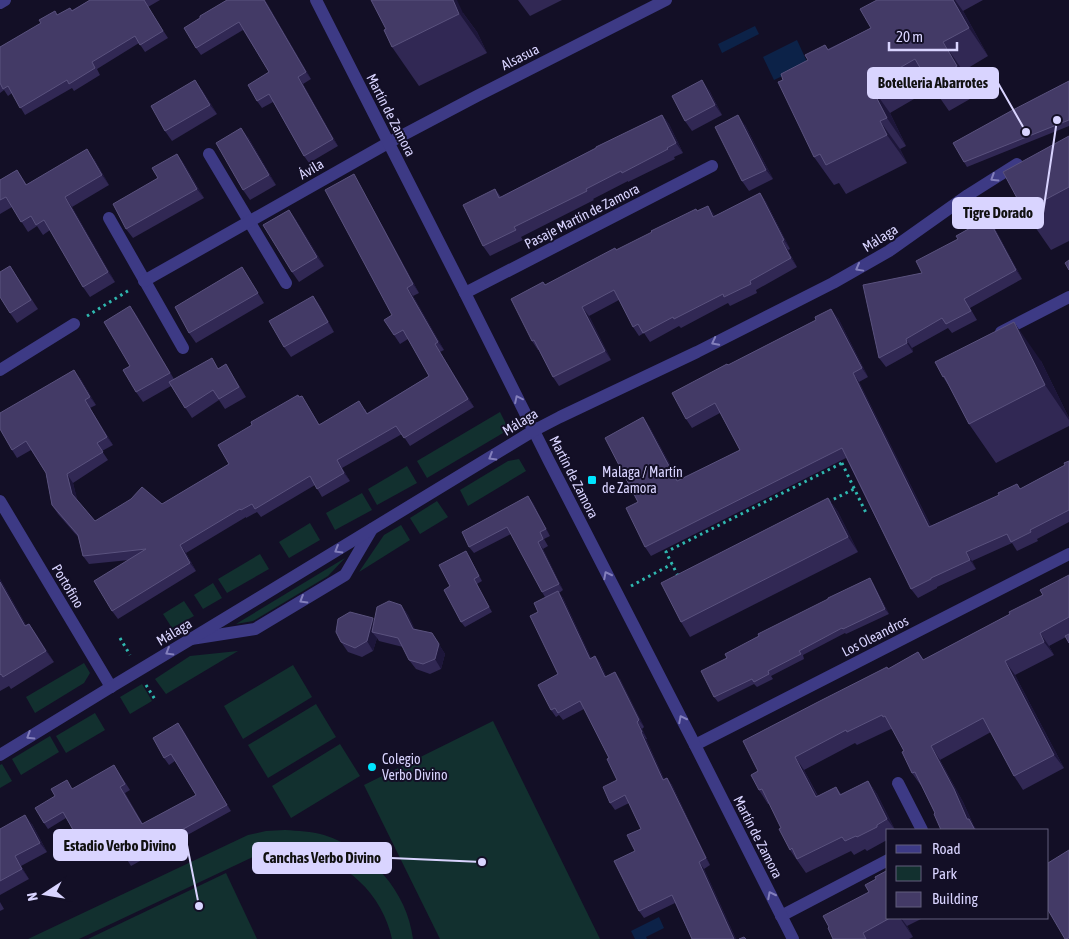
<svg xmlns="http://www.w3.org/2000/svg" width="1069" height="939" font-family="'Asap Condensed',sans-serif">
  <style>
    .green { fill: #12302f }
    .water { fill: #0c2248 }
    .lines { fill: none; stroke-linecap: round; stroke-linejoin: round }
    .path { stroke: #2fb8b0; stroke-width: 3; stroke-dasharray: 2.5 4; stroke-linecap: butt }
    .service { stroke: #3d3a85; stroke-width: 12 }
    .minor { stroke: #3d3a85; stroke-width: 12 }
    .tertiary { stroke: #3d3a85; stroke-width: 12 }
    .wall { fill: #312854 }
    .shaded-wall { fill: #1d163a }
    .building { fill: #433a66; stroke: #5a527e }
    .oneway { stroke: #837fbc }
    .poi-dot { fill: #00e5ff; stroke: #130f26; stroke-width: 2 }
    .labels { text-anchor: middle; stroke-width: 4; stroke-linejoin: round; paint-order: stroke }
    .street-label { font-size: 14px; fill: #d9d4ff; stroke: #130f26 }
    .poi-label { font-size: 14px; fill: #d9d4ff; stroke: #130f26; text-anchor: start }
    .leader { fill: none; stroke: #d9d4ff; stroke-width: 2 }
    .callout-dot { fill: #d9d4ff; stroke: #130f26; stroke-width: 2 }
    .callout { fill: #d9d4ff; stroke: #d9d4ff; stroke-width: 2 }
    .callout-label { font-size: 15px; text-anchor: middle; font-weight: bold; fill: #111 }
  </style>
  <rect width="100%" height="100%" fill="#130f26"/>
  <g class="green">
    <polygon points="500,412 507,426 503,433 427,478 417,461"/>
    <polygon points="519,459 526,471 468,506 460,490 508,461"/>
    <polygon points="407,466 417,483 377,505 368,489"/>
    <polygon points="362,493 372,510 335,530 326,513"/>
    <polygon points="437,501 448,517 420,534 410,518"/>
    <polygon points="310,523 320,540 289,558 279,542"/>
    <polygon points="401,525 410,540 359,572 384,535"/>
    <polygon points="260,554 269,569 227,593 218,579"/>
    <polygon points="345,558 328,576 253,621 236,624"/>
    <polygon points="213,583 222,598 203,609 194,595"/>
    <polygon points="184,601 194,616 172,628 163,614"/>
    <polygon points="238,651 166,694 155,679 190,656"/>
    <polygon points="84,663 90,673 84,683 35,713 26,697"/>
    <polygon points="293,665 312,697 243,739 224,706"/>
    <polygon points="142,684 152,701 130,714 120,697"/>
    <polygon points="316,704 336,737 268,778 248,745"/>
    <polygon points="95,713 105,730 66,753 56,736"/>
    <polygon points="493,721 600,939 440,939 364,785"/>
    <polygon points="50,736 59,752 21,775 12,759"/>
    <polygon points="340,744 360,776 291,818 272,786"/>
    <polygon points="2,764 12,781 0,788 0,765"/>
    <path d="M285,830C298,831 311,831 324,835C370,850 407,891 413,939H392C383,895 345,858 300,853C285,851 270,853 255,856L79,939H28L248,835L266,831Z"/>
    <polygon points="226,873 257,939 88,939"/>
  </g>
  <g class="water">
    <polygon points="755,26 759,34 722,53 718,44"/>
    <polygon points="797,40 808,64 774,80 763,57"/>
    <polygon points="659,917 664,928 646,937 647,939 635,939 631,931"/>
  </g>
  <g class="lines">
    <g class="path">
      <polyline points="87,316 131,289"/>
      <polyline points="839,457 867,515"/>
      <polyline points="828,502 854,489"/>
      <polyline points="678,576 666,552 842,463"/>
      <polyline points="631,586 672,564"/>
      <polyline points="120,638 130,655"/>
      <polyline points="146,685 156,701"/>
    </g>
    <g class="service">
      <polyline points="1001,332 1069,297"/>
      <polyline points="191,639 255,629 345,575 372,529"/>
    </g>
    <g class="minor">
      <polyline points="0,3 5,0"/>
      <polyline points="209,154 286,283"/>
      <polyline points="109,218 183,348"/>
      <polyline points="144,281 388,143 477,96 666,0"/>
      <polyline points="465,293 712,166"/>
      <polyline points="0,370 74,324"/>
      <polyline points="0,501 111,687"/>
      <polyline points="695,745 1069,554"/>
      <polyline points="898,783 922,830"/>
      <polyline points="781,916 888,860"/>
    </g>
    <g class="tertiary">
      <polyline points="316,0 465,293 549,461 695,745 793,939"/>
      <polyline points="0,755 111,687 191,639 533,431 560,417 697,352 833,283 889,251 968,195 1017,164"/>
    </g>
  </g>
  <g class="wall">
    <polygon points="90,0 160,0 148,7 168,38 145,52 139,43 97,69 100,75 74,91 72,88 25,115 12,93 8,96 4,90 0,93 0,47 57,15 72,10"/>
    <polygon points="227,0 265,0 311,79 303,84 338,146 309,163 304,156 273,102 262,108 257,101 269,72 243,30 201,55 196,48 200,18"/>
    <polygon points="518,0 562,0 530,16"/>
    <polygon points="877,0 983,0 963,11 988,56 963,71 977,95 949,111 933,88 890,113 906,146 900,149 907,163 846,194 839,183 834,185 814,157 783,80 808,60 825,45 828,49 871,28"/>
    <polygon points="463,13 477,32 487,53 419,86 392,47 384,30"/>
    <polygon points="1069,81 1069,126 967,167 964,162"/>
    <polygon points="202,90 217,114 172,141 165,131"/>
    <polygon points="709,90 722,115 692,131 685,121"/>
    <polygon points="662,115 669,124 683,153 674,157 675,159 628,182 628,181 593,199 594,200 521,237 523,240 490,256 483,246 495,189 501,197"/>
    <polygon points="745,125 773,179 749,191 742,181"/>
    <polygon points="1069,136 1069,241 1051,250 1024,211"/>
    <polygon points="248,137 276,185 250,200 243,190"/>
    <polygon points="177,154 184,164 204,198 133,238 126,229 158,178"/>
    <polygon points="94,159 109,185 72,207 115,282 90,297 83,287 50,230 43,235 37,226 28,232 12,207 0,214 0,180 17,170 27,185"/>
    <polygon points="359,183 419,293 413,296 444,350 440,352 474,407 410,446 402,434 342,468 350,481 322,497 315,485 261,517 257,512 246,518 246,517 186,553 196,571 118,619 112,611 129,560 89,564 83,556 78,537 58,514 52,505 46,473 31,450 17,458 12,450 80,378 96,405 90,408 113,445 102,451 108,460 73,483 77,500 95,521 162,504 229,464 299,397 307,404 319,424 365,409 367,413 429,376 408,339 400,344 394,335 392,315"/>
    <polygon points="760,193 766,202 790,249 788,250 797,267 756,290 757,293 730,306 728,303 681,328 679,326 650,342 644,333 639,336 633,327 619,300 589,316 611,360 559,386 553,377 539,350 538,350 532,341 543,282 545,285 708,206 715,216"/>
    <polygon points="289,210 296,220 324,266 299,282 292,272"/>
    <polygon points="994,227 1022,279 970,308 977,320 952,333 948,328 912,348 913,352 886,367 879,358 922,273"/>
    <polygon points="10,266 38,309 17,323 10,313"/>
    <polygon points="242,267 264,303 196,343 189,333"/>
    <polygon points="313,296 320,306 334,332 291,357 284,347"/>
    <polygon points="130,306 137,316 174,379 219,368 226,364 232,374 246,397 225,409 219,400 192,418 171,386 143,402 136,392 130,366"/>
    <polygon points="838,318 868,377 859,382 931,526 1020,489 1065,465 1069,461 1069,522 1037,539 1038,541 1017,551 1012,543 972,561 976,569 937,587 937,588 918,598 911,589 846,458 651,556 645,547 638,502 643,417 649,426 679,481 740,450 720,413 692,428 686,419 728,365"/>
    <polygon points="1041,361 1069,418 1069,426 996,463 969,424 949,386 943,377"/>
    <polygon points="528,496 533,503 550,536 544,539 548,546 543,549 563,590 559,593 563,598 591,658 595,656 600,663 606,676 620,679 644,727 642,729 647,739 646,739 664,779 667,778 672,785 710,865 704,869 736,939 692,939 675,903 644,918 639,911 635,851 641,829 629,803 615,810 610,803 617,780 609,758 584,709 563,720 559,715 556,717 551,710 558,674 538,612 545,597 542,592 511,534 474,553 469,547"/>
    <polygon points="828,498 838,512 858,552 690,637 681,622"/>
    <polygon points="469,556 482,581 477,584 492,612 465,627 461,622 450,586"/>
    <polygon points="1069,575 1069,643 1066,637 1049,646 1054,655 1015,675 1064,768 1023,790 1014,776 991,732 940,760 963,802 973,824 935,813 922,787 912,773 904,751 893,730 891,729 857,745 855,743 804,770 818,796 836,787 841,794 868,781 877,794 895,830 888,830 888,838 886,839 887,840 867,851 865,849 854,855 851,851 806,873 790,850 781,828 770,804 768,804 759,790 758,771 888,669 918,652 924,660 1010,614 1043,595"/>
    <polygon points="0,579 26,625 29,624 54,662 11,689 9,686 0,691"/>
    <polygon points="873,583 889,614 846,634 845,633 803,655 804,659 771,676 773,679 757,687 754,684 718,702 714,697 727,658"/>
    <polygon points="401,605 408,615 415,630 438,643 445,654 441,669 430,674 416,669 409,660 403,647 379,641 377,638 373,651 362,657 348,652 341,642 374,620"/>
    <polygon points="178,723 231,811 131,866 116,842 89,858 66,818 48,829 44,823 73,789 114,765 130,790 125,793 143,824 196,795 175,761 169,765 164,758"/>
    <polygon points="32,824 47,852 21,866 29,879 0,895 0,829"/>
    <polygon points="888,870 888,918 923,918 907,926 913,937 909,939 833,939 869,892 876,879"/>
    <polygon points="0,902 4,909 0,911"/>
  </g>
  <g class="shaded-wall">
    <polygon points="264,0 265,0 311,79 306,72"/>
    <polygon points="450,0 457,0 463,13 477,32 487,53"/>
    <polygon points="953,0 955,0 963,11 988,56 969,28"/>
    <polygon points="943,42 963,71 977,95 957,66"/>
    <polygon points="298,77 303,84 338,146 333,139"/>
    <polygon points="195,80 202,90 217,114 210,105"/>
    <polygon points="702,80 709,90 722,115 715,105"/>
    <polygon points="870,85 890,113 906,146 887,118"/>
    <polygon points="662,115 669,124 683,153 676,143"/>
    <polygon points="738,115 745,125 773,179 766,170"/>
    <polygon points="880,121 900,149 907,163 887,135"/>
    <polygon points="241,128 248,137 276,185 269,175"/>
    <polygon points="87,149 94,159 109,185 102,175"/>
    <polygon points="177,154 184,164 204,198 197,189"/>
    <polygon points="354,174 359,183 419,293 413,284"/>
    <polygon points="760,193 766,202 790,249 784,240"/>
    <polygon points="65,197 72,207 115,282 108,272"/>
    <polygon points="708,206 714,214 720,226 713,217"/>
    <polygon points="289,210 296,220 324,266 317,257"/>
    <polygon points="988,218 994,227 1022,279 1016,270"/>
    <polygon points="782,241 788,250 797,267 791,258"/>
    <polygon points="407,288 413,296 444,350 438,342"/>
    <polygon points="313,296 320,306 334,332 328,322"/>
    <polygon points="130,306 137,316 176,383 170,373"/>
    <polygon points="582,307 589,316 611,360 605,351"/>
    <polygon points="831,309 838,318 868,377 862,368"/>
    <polygon points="1014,322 1041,361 1069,418 1069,420 1045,385"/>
    <polygon points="906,339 912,348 913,352 907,343"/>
    <polygon points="435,344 440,352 474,407 468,399"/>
    <polygon points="74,370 80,378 96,405 90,397"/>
    <polygon points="853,373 859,382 936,536 929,527"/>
    <polygon points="85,400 90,408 113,445 107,437"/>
    <polygon points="643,417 649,426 684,490 677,481"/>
    <polygon points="337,460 342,468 350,481 344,473"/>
    <polygon points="67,474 73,483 78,502 72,494"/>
    <polygon points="528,496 533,503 550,536 546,529"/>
    <polygon points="828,498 838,512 858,552 848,537"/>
    <polygon points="538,542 543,549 563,590 559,584"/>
    <polygon points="180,545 186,553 196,571 190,563"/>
    <polygon points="966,552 972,561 976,569 970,560"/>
    <polygon points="870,578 873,583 889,614 885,609"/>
    <polygon points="0,579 33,637 25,626 0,582"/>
    <polygon points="558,591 563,598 595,666 590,659"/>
    <polygon points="401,605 408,615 420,639 413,629"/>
    <polygon points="373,618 379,628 372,632 377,638 373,651 367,641"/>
    <polygon points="29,624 37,635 54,662 46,651"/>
    <polygon points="432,633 445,654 441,669 435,659"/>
    <polygon points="1040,633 1049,646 1054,655 1044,642"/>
    <polygon points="595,656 600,663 610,684 605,677"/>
    <polygon points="1005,661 1015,675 1064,768 1054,755"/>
    <polygon points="615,672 620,679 644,727 639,720"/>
    <polygon points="637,722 642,729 647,739 642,732"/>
    <polygon points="178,723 183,729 231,811 227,805"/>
    <polygon points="641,732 646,739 668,787 663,780"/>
    <polygon points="931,746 940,760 963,802 973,824 977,830 975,830 967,819"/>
    <polygon points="795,757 804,770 825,811 816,797"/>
    <polygon points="667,778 672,785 710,865 706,858"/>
    <polygon points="868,781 877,794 895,830 887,819"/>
    <polygon points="25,815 32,824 47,852 40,843"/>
    <polygon points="15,856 21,866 29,879 22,869"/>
    <polygon points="699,862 704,869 736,939 734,939"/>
    <polygon points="900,918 901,918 907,926 913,937"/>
  </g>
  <g class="building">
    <polygon points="90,0 144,0 163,31 140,45 135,36 92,62 95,68 69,84 67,80 20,108 8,86 3,89 0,83 0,47 41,23 39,20 55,11 57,15 70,8 72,11"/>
    <polygon points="227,0 264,0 306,72 298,77 333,139 304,156 269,94 257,101 248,85 269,72 239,22 196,48 184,28 200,18 200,16"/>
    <polygon points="371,0 453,0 459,14 392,47 384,30 386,29"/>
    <polygon points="877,0 953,0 969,28 943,42 957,66 929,83 915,59 870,85 887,118 880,121 887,135 826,165 820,154 814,157 778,82 783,80 781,74 808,60 805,55 825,45 828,50 871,28 860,9"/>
    <polygon points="195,80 210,105 165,131 151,106"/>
    <polygon points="702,80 715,105 685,121 672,96"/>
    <polygon points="1069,81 1069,120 964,162 953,143 1011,111"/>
    <polygon points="662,115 676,143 667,148 668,149 622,173 621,171 586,189 587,191 514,227 516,230 483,246 463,205 495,189 499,198 596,148 596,147"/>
    <polygon points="738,115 766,170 742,181 715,127"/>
    <polygon points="241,128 269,175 243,190 216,143"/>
    <polygon points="1069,136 1069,187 1024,211 1003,172"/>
    <polygon points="87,149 102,175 65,197 108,272 83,287 44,220 36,225 31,216 21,222 6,197 0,200 0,180 17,170 26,185"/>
    <polygon points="177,154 197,189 126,229 113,204 158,178 152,168"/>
    <polygon points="354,174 413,284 407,288 438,342 435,344 468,399 404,438 396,426 337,460 344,473 317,489 310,476 255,509 252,504 241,510 240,509 180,545 190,563 112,611 94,581 146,549 83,556 78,535 52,505 46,473 26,441 12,450 0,429 0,413 74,370 90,397 85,400 107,437 97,443 103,452 67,474 72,494 95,521 131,499 142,487 162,504 229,464 218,445 252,425 251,422 298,395 299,397 302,396 319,425 359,401 367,414 429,376 403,330 394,335 384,320 392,315 325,190"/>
    <polygon points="760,193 784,240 782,241 791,258 750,281 751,284 724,297 723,294 674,319 673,317 643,333 638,324 633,327 614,290 582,307 605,351 553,377 534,340 532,341 511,299 543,282 545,285 615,248 616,250 652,232 651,231 696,209 697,211 708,206 713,217"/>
    <polygon points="289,210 317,257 292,272 263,225"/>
    <polygon points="988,218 1016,270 964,299 971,311 946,324 942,318 906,339 907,343 879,358 863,285 922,273 916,261 958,239 956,236"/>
    <polygon points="1069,260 1069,270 1065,263"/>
    <polygon points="10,266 31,300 10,313 0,297 0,272"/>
    <polygon points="242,267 258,293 189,333 175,307"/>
    <polygon points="313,296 328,322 284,347 269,321"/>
    <polygon points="130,306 170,373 136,392 123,370 130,366 104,322"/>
    <polygon points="831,309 862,368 853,373 929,527 999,495 998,493 1017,484 1020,489 1065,465 1064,463 1069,461 1069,510 1030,530 1031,532 1011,542 1007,534 966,552 970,560 931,578 931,579 911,589 842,448 645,547 626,508 638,502 605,438 643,417 677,481 740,450 715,403 686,419 672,393 727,364 728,365 816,320 815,317"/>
    <polygon points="1014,322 1045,385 969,424 944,376 943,377 935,362"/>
    <polygon points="212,358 218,369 226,364 239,387 219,399 213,390 185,408 169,382"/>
    <polygon points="528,496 546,529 540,532 543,539 538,542 559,584 542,592 507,527 469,547 462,532"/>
    <polygon points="828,498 848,537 681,622 661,583"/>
    <polygon points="466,551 479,576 474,579 489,607 461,622 444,590 450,586 439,565"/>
    <polygon points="1069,575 1069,617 1040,633 1044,642 1005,661 1054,755 1014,776 983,718 931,746 954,789 967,819 969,819 975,830 941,830 934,814 935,813 915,772 912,773 902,752 904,751 885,716 883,717 882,715 847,732 846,730 795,757 816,797 836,787 840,795 868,781 887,819 877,825 877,827 857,837 856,836 845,841 842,837 797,859 792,848 790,850 779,829 781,828 762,789 759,790 751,775 758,771 743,741 818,702 887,667 888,669 918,652 923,660 1010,614 1009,612 1043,595 1040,590"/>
    <polygon points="870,578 885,609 843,629 842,628 799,651 801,654 768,671 769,674 754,682 752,679 714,697 701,671 727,658 725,654 759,636 758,634 828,599 828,598"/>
    <polygon points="0,582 25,626 29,624 46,651 3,677 1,674 0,675"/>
    <polygon points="558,591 590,659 595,656 605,677 615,672 639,720 637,722 642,732 641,732 663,780 667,778 706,858 699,862 734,939 692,939 672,895 639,911 614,861 635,851 627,835 641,829 625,795 610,803 603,787 617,780 607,759 609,758 580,701 558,713 555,708 551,710 538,685 558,674 530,616 538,612 534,603"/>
    <polygon points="389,601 401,605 413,629 432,633 439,644 435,659 423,664 409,660 398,638 372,632 377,607"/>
    <polygon points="350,612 373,618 367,641 355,648 341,642 336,632 338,619"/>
    <polygon points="1069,634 1069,643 1065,636"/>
    <polygon points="178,723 227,805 127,860 113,835 85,851 63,812 44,823 35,808 55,796 51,789 67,780 72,789 114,765 125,784 120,787 142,824 196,795 171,754 164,758 153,738"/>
    <polygon points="25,815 40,843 15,856 22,869 0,881 0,829"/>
    <polygon points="1069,850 1069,938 1065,939 1048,910 1048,863"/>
    <polygon points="888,870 888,918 890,918 863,933 866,939 833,939 828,928 829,927 823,916 869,892 865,885 876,879 875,877"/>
    <polygon points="744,937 746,939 739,939"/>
  </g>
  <defs><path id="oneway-chevron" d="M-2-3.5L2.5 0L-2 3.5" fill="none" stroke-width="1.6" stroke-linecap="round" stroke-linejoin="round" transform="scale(1.25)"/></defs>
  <g class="oneway">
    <use href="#oneway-chevron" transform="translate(994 178) rotate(148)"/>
    <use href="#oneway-chevron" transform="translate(859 268) rotate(151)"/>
    <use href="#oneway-chevron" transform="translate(715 342) rotate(153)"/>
    <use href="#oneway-chevron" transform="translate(518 399) rotate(-116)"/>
    <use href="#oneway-chevron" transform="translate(492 457) rotate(149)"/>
    <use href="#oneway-chevron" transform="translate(338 550) rotate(149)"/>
    <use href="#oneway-chevron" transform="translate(607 575) rotate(-117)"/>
    <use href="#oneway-chevron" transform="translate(303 600) rotate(149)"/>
    <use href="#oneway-chevron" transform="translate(169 652) rotate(149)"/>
    <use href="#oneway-chevron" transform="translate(682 719) rotate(-117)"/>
    <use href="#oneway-chevron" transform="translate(30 736) rotate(148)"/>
    <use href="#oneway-chevron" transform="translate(771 895) rotate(-117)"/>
  </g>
  <g class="poi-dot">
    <rect x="587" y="475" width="10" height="10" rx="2.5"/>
    <circle cx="372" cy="767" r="5"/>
  </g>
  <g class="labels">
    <g class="street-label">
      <text transform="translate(520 57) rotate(-27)" y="5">Alsasua</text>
      <text transform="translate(391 115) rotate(63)" y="5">Martín de Zamora</text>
      <text transform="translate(311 169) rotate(-30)" y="5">Ávila</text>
      <text transform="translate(582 216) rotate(-27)" y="5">Pasaje Martín de Zamora</text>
      <text transform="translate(880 238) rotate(-32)" y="5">Málaga</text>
      <text transform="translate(520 422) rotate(-31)" y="5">Málaga</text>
      <text transform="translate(574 477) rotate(63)" y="5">Martín de Zamora</text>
      <text transform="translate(68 586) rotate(59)" y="5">Portofino</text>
      <text transform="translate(174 632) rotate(-31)" y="5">Málaga</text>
      <text transform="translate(875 636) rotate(-27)" y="5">Los Oleandros</text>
      <text transform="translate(758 837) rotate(63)" y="5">Martín de Zamora</text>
    </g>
    <g class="poi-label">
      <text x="602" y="477">Malaga / Martín<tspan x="602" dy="16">de Zamora</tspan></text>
      <text x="382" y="764">Colegio<tspan x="382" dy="16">Verbo Divino</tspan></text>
    </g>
  </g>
  <path class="leader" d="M1026 132L998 83M1057 120L1043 213M199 906L187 845M482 862L391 858"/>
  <g class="callout-dot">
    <circle cx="1026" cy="132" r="5"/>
    <circle cx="1057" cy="120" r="5"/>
    <circle cx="199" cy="906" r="5"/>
    <circle cx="482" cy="862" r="5"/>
  </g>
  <g class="callout">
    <rect x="868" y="68" width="130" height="30" rx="5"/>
    <rect x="953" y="198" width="90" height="30" rx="5"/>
    <rect x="54" y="830" width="133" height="30" rx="5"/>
    <rect x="253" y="843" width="138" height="30" rx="5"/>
  </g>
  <g class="callout-label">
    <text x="933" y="88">Botelleria Abarrotes</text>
    <text x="998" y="218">Tigre Dorado</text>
    <text x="120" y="851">Estadio Verbo Divino</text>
    <text x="322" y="863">Canchas Verbo Divino</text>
  </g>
  <rect x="886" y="829" width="162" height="90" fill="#130f26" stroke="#625e7d"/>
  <rect x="896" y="845" width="25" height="8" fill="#3d3a85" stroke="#625e7d"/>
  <text x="932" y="854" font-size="15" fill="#d9d4ff">Road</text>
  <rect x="896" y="866" width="25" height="15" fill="#12302f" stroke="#625e7d"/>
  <text x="932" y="879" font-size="15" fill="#d9d4ff">Park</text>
  <rect x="896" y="892" width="25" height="15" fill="#433a66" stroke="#625e7d"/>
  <text x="932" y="904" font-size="15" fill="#d9d4ff">Building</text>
  <g transform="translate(45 894) rotate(258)" stroke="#130f26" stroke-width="4" paint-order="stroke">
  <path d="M0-4L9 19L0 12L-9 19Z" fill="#d9d4ff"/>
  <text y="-8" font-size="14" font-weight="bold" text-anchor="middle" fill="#d9d4ff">N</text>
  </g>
  <path d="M889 42v8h68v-8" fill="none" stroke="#d9d4ff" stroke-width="2.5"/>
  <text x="896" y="42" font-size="15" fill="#d9d4ff" stroke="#130f26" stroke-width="4" paint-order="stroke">20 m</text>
</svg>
